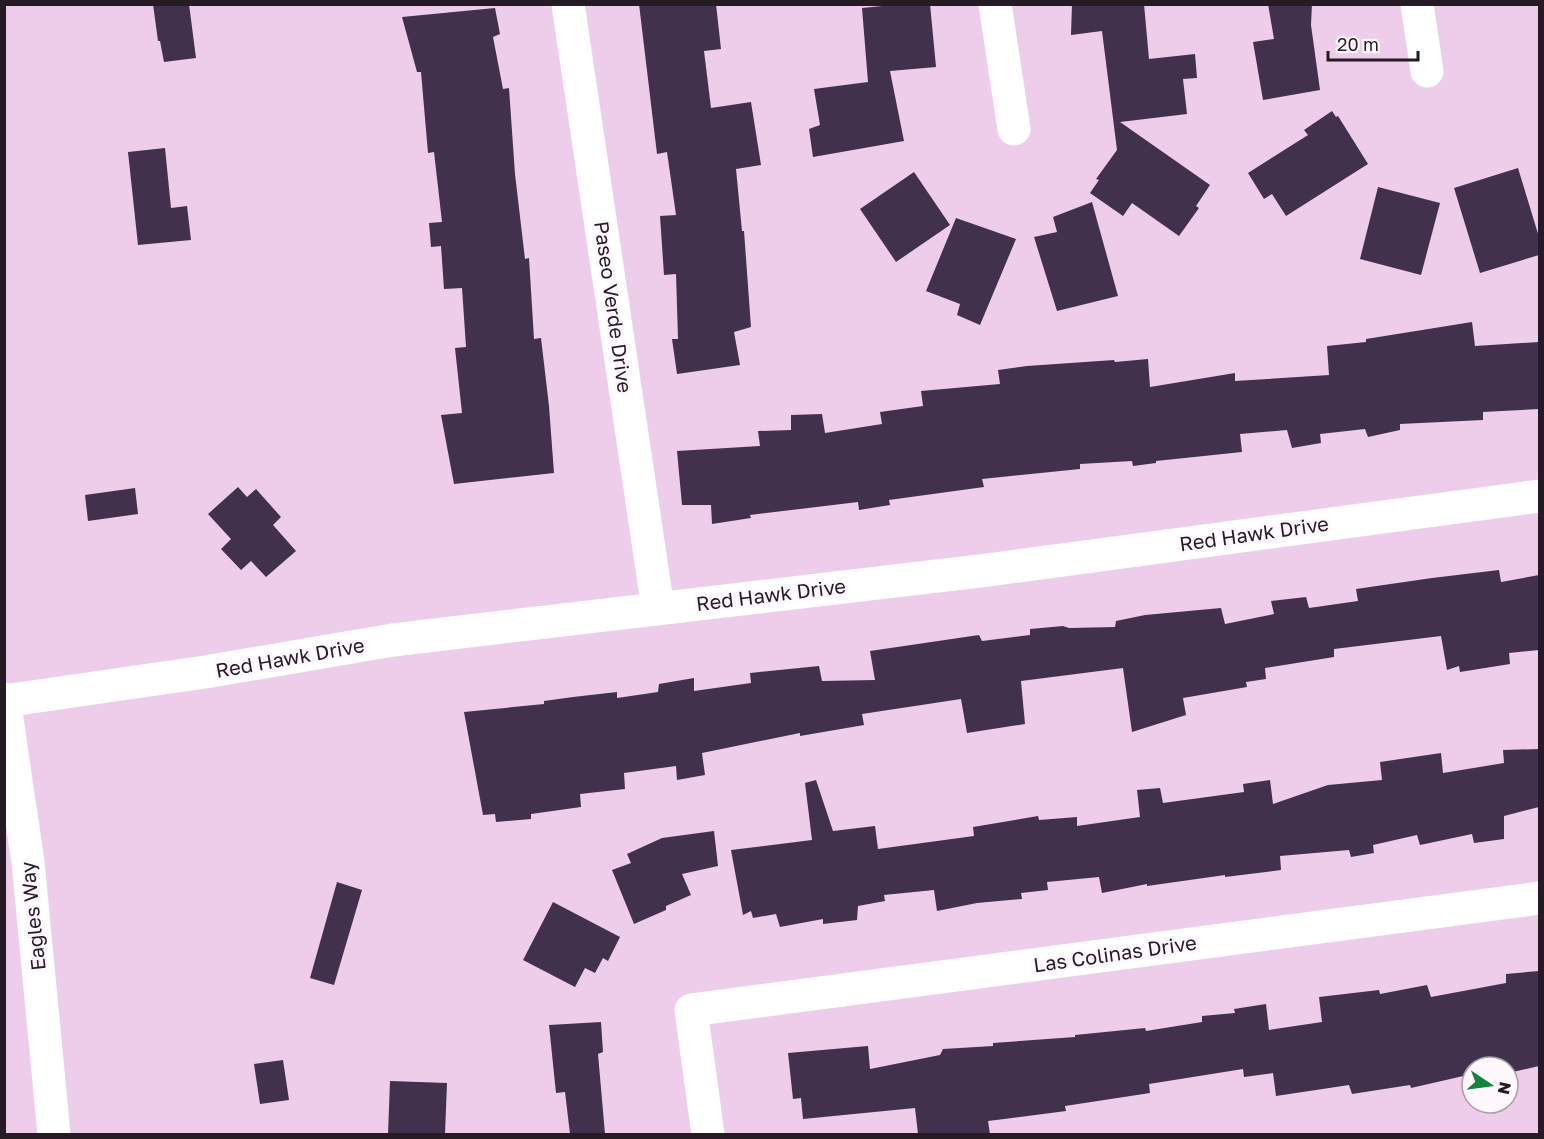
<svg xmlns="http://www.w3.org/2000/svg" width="1544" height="1139" font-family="'Golos Text',sans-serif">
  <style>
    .building { fill: #41314d }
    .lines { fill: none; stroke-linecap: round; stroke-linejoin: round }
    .minor { stroke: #fff; stroke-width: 33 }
    .labels { text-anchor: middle; stroke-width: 6; stroke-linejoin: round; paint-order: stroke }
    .street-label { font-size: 20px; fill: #261b25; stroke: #fff8fe }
  </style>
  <rect width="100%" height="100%" fill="#eecdea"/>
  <g class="building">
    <polygon points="153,4 189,4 196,58 164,62 160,41 158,41"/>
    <polygon points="639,4 716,4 721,49 704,51 711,108 751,102 761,165 736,169 742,231 744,231 751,327 734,332 740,365 677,374 672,339 678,339 676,274 664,275 660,216 676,215 667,152 657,154"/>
    <polygon points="902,4 930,4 936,67 890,71 904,141 813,157 809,129 820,125 814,89 868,82 862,8"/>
    <polygon points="1072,4 1144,4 1149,59 1195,54 1197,78 1183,79 1187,114 1120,122 1210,185 1196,206 1199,208 1179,236 1132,203 1123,216 1090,193 1099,180 1096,179 1117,150 1102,31 1071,35"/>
    <polygon points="1268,4 1312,4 1311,25 1320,90 1263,100 1253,42 1274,39"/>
    <polygon points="495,8 500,34 493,37 503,89 509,88 515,174 525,259 529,258 534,339 541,338 549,406 554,473 454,484 441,415 462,413 455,348 466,347 462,288 444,289 441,246 431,247 429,223 442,222 434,152 428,153 421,72 417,72 402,17"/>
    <polygon points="1332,111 1336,117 1338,116 1368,164 1286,216 1272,194 1264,199 1248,173 1308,135 1304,130"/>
    <polygon points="165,148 171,208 187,206 191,240 138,245 128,152"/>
    <polygon points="1518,168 1539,237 1539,255 1480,273 1454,188"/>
    <polygon points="914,172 950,225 896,262 860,209"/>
    <polygon points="1378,187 1440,203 1421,275 1360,259"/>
    <polygon points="1092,202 1118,296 1057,311 1034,237 1057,232 1053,217"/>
    <polygon points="956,218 1016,239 980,325 957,315 960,304 926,291"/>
    <polygon points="1472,322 1475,346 1539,342 1539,409 1483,412 1483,420 1400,424 1400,430 1368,437 1365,429 1320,434 1321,443 1292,448 1287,430 1240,434 1242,452 1156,461 1156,463 1133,466 1132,461 1080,464 1080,469 982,479 984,487 889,500 890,505 859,510 858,502 750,515 751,518 712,524 711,505 682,505 677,451 760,446 758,431 791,430 791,415 822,414 825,433 882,424 880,412 923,406 921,391 1000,384 998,370 1027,366 1114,360 1115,362 1148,359 1150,387 1235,373 1235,381 1329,375 1327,346 1366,342 1366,339"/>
    <polygon points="238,487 247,497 256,489 281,517 273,525 296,551 266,577 251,561 241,570 221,549 231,539 208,514"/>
    <polygon points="135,488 138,514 88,521 85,495"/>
    <polygon points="1499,570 1501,582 1539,575 1539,650 1509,653 1510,664 1460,672 1459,666 1447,670 1441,636 1334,649 1334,657 1265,668 1266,679 1246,682 1247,687 1183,698 1186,715 1132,732 1123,668 1021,681 1025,724 967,733 961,699 862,714 864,725 800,736 800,733 702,753 705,775 677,780 676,766 624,773 625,789 580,794 581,807 531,814 531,819 496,822 495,814 483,815 464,712 544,704 544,701 573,697 617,692 617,698 658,692 659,684 694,678 694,691 751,683 750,673 819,666 822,681 875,680 870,651 979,635 982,641 1030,635 1030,629 1063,626 1069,628 1115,627 1116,621 1145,615 1221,608 1225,624 1274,614 1271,601 1306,597 1309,608 1358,601 1356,589 1432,578"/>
    <polygon points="1539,749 1539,807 1504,816 1504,839 1474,843 1472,834 1420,845 1417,835 1373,845 1374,853 1351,857 1349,850 1280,856 1281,870 1225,877 1225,875 1147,886 1147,884 1102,893 1099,877 1047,882 1048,890 1021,893 1022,899 977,903 937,911 934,890 884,895 885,901 858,906 857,920 823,924 823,919 780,927 776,914 753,918 751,911 743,915 731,850 812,840 805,783 816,780 833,831 875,826 878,849 974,836 973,827 1038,816 1039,820 1077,817 1077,826 1140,817 1137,790 1160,788 1163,803 1244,792 1243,784 1270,780 1273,804 1328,785 1382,780 1380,762 1441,753 1443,773 1504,763 1503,750"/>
    <polygon points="714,831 718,866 682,874 691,895 666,906 666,910 634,924 612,870 631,863 627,854 662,838"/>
    <polygon points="337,882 362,890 334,985 310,978"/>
    <polygon points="553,902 620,937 608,961 603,958 595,973 585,968 575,987 523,960"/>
    <polygon points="1539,971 1539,1066 1508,1073 1508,1065 1500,1067 1472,1067 1472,1074 1411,1088 1410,1085 1352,1094 1349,1085 1276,1096 1273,1073 1244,1077 1243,1069 1149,1084 1150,1093 1065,1106 1066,1111 988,1121 990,1134 918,1134 915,1108 803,1119 801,1098 793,1099 788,1053 868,1046 870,1069 940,1055 943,1049 993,1046 993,1043 1075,1037 1075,1035 1145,1028 1146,1031 1202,1022 1202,1016 1235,1013 1234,1009 1266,1004 1269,1030 1322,1022 1319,997 1379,990 1380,994 1427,985 1431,997 1506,983 1506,974"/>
    <polygon points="601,1022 603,1052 598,1054 605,1134 570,1134 565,1092 556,1093 549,1025"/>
    <polygon points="283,1060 289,1100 260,1104 254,1064"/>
    <polygon points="390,1081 447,1083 445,1134 388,1134"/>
  </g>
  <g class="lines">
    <g class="minor">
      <polyline points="568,4 658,609"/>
      <polyline points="995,4 1014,129"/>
      <polyline points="1417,4 1427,71"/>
      <polyline points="4,699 28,862 54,1134"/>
      <polyline points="4,701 205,672 393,640 988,570 1540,496"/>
      <polyline points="708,1134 691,1010 1540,898"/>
    </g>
  </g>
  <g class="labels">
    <g class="street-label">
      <text transform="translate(613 307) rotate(82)" y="7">Paseo Verde Drive</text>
      <text transform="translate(1254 534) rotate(-8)" y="7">Red Hawk Drive</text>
      <text transform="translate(771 595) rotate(-7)" y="7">Red Hawk Drive</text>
      <text transform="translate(290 658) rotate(-10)" y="7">Red Hawk Drive</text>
      <text transform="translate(33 916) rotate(-96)" y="7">Eagles Way</text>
      <text transform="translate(1115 954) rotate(-8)" y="7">Las Colinas Drive</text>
    </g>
  </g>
  <rect width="1544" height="1139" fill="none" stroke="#261b25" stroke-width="12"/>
  <g transform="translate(1490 1085) rotate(103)"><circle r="28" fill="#fff8fe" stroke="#a8a0a7" stroke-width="1.5"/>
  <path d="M0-4.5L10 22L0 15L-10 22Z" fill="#14843c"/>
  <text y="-9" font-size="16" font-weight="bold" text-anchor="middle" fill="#261b25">N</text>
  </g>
  <path d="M1328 51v9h90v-9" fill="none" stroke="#261b25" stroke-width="3"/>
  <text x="1337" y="51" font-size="18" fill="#261b25" stroke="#fff8fe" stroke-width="4.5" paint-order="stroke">20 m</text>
</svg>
